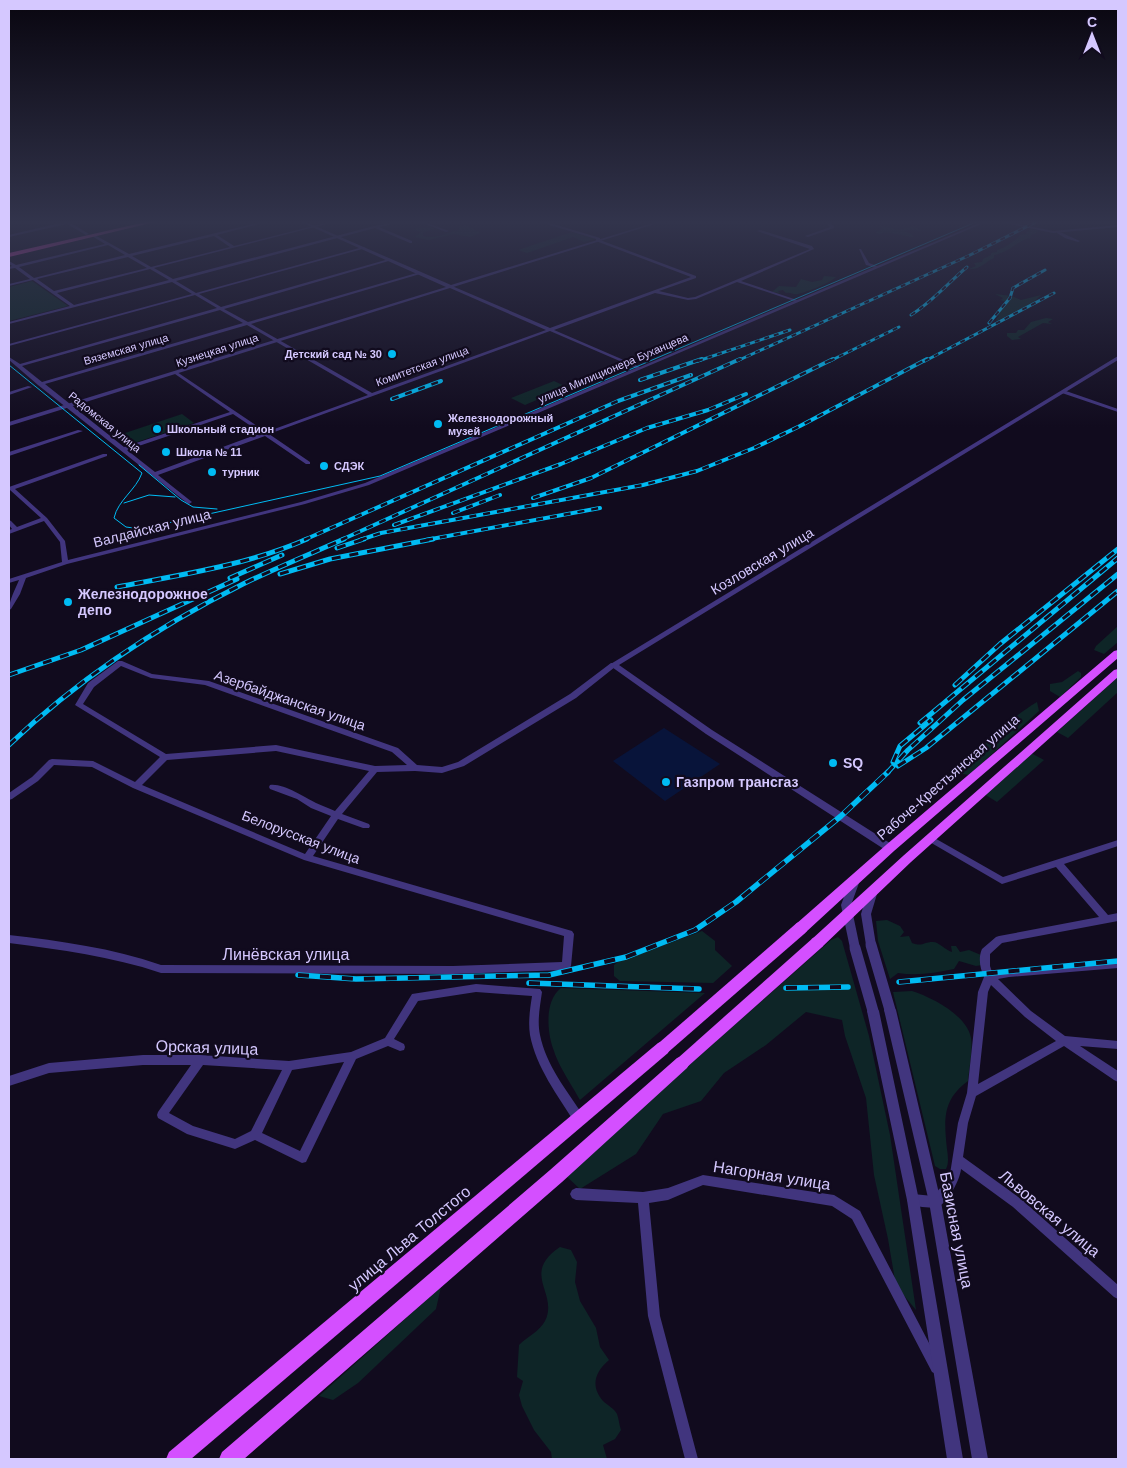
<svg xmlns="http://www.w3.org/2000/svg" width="1127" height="1468" font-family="Helvetica,sans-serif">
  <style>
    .green { fill: #0e2527 }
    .water { fill: #08143a }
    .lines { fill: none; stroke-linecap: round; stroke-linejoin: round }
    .minor { fill: #41357e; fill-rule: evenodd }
    .tertiary { fill: #41357e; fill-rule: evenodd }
    .primary { fill: #d44fff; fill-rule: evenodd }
    .trunk { fill: #ea49c2; fill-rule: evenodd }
    .tram { stroke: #00bbf3; stroke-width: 1 }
    .rail-far3-casing { stroke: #00bbf3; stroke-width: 3 }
    .rail-far2-casing { stroke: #00bbf3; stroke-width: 4 }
    .rail-far1-casing { stroke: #00bbf3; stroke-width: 5 }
    .rail-casing { stroke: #00bbf3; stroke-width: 5.5 }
    .rail-far3 { stroke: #110b1e; stroke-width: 2; stroke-dasharray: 5; stroke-linecap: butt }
    .rail-far2 { stroke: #110b1e; stroke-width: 2.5; stroke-dasharray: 7; stroke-linecap: butt }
    .rail-far1 { stroke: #110b1e; stroke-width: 3; stroke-dasharray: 9; stroke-linecap: butt }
    .rail { stroke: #110b1e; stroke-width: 4; stroke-dasharray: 11; stroke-linecap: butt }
    .tertiary-bridge { stroke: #41357e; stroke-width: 11 }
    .primary-bridge { stroke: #d44fff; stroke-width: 13 }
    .poi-dot { fill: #00bbf3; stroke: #110b1e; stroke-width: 2 }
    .labels { text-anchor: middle; stroke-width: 4.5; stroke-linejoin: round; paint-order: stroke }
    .far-street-label { font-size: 11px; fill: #d5c8ff; stroke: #110b1e }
    .far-poi-label { font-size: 11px; font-weight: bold; fill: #d5c8ff; stroke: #110b1e; text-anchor: start }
    .street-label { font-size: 14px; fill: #d5c8ff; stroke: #110b1e }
    .poi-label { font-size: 14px; font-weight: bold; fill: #d5c8ff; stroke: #110b1e; text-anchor: start }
    .near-street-label { font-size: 16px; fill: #d5c8ff; stroke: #110b1e }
  </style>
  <rect width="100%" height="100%" fill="#110b1e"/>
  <g class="green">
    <path d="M465,225L481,233L470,237L454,234L428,240L415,237L421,232L412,229L432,227L434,229L423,233V236C438,240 446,232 459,230V228Z"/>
    <polygon points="881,226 899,230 914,226 922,231 913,230 902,231 910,233 914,237 912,237 886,232 880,234 876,233 877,231 882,230"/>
    <path d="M1033,229L1039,231L1030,236L1031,238C1019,239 1010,252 994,255V258C985,262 980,270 969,269L976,266L974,263L982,262L983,259L991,255V253L997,252V250C1005,248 1016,240 1020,235L1026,234L1027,231Z"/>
    <polygon points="572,232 595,239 584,242 573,237 527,253 518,250"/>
    <path d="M824,276L836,277C830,283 807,292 798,294C793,295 791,292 786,293L783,290L778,291L780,293L772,292L779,286L796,287L801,279L812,282L822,280Z"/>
    <polygon points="32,281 68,306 9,321 9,287"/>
    <polygon points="995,294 1012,296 1021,300 1041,295 1033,303 1027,305 1030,306 1029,309 1020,309 997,321 996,319 999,316 996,313 1005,302 1001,300 1003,298"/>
    <polygon points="1046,318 1053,319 1048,322 1052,324 1043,323 1018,337 1021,339 1012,340 1007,336 1007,333 1016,333 1018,330 1024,330 1031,322"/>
    <polygon points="554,381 567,387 525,405 511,398"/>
    <polygon points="182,414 194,423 131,444 119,435"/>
    <polygon points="1118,626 1118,642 1104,654 1094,650 1096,646"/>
    <polygon points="1078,671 1081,673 1081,677 1060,697 1050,691 1050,684 1062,682"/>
    <polygon points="1118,677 1118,692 1068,738 1057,732"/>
    <path d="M1037,702L1039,711L969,775L963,774L959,770C983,745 1007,720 1037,702Z"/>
    <polygon points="1031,753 1044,760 997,802 984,794"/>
    <path d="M887,920L900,926L904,932L900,937L909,936L912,943C923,947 923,942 933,942C939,942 945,950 952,952L951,946H956L960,952L969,950L981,955L982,965L976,966L959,961L954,969C935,973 917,976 898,973L890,979L878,941L876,921Z"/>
    <polygon points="702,931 715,941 715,950 732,966 713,983 620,981 614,976 614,965 618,962"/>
    <polygon points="838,937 842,941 869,1036 890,1135 916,1310 896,1286 888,1239 874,1175 866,1098 845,1036 842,1020 806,1012 766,1045 724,1073 701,1101 663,1114 636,1154 580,1189 565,1175 831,940"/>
    <path d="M561,988L705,993L580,1100C573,1087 558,1065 554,1051C547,1033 544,1001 561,988Z"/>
    <path d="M912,991C931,997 967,1015 971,1038C973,1049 969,1069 968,1081C942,1100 944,1120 947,1149C948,1156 949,1163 946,1169H940L935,1166L893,992Z"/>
    <path d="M560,1247L571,1250L577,1262L575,1282L580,1301L596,1328L600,1347L609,1360C595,1372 590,1386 603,1401C607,1405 615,1409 617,1414C619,1419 619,1425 621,1430L615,1439L603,1445L607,1459H552L551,1452L534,1430L522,1406L519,1395L523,1381L517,1377L519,1345C527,1337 540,1331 545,1321C559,1293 520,1274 560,1247Z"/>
    <polygon points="441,1287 436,1309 358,1383 333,1400 319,1396"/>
  </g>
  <polygon class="water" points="664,728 720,764 665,801 613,761"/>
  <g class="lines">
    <g class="minor">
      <polygon points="64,222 74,222 71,223 89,234 86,235 67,224 9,237 9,235"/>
      <path d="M261,222H266L217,235L234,246L329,222H334L154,268L173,279L374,226L397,222L396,223L379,227L412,241V243H410L375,228L176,281L196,293L363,247L366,248L199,294L221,307L389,259L392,260L224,309L248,322L420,272V274L251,324L372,393L546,330L450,288V286H452L550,328L691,277L596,241V239L543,223L542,222H547L600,238V240L696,276V278L659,291L688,298L695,297L810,249L757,231L760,230L812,246L814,249L741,281L797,300L874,267L866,265L859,249H861L869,263L877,266L982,222H986L369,485L305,504L67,564L26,578L20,594L11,609L9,610C9,600 15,590 19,580L9,583V579L62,562L60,542L44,521L9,534V530L12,529L9,525V520L11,521L17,527L41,518L10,490L9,491V487L103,454H107V456L15,489L47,518L65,541L68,560L301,502L365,483L636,368L550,331L269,434L310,462V464H306L265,436L158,475L192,502L189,504L187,503L38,385L9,360V357L20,364L217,308L195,295L9,346V344L192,294L172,282L9,324V322L70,306L33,280L9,286V284L30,279L15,268L9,269V267L12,266L9,264V261L16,265L105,244L92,236L93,234L129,254ZM214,236L230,247L151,267L132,256ZM108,245L125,255L34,278L19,267ZM128,257L147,268L54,291L37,279ZM150,269L169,280L74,305L57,293ZM737,282L794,301L640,367L554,330L655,293L688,300L696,299ZM220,310L243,323L42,382L22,366ZM247,325L368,395L266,432L177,372H175V374L230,412L124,447L45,384ZM233,414L261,433L155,472L127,450Z"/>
      <polygon points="420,222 424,222 449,231 446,232"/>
      <polygon points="828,222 832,222 832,225 834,226 834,228 808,237 805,236 830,227 828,225"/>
      <path d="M1057,231C1061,232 1075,239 1080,241L1078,242L1065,238L1057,233Z"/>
      <polygon points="28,386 32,387 9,395 9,392"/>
      <polygon points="1062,391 1066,391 1118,409 1118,412 1062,393"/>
      <polygon points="78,430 83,431 9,456 9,452"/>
      <path d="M118,661H122L152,674L209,681L398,748L417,765L442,767L458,762L570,694L611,663H615L616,665L615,667L576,698L464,766L442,773L415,771L377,772L342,814L369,824L370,826L369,828H363L338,819L313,856L572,931L574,934L571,966L569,969L566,970L453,974L161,973C111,956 61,950 9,943V935C61,941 112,948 161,965L453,966L562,962L564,936L304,860L133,788L92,767L54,765L38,781L12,799L9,800V793L32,777L49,760L52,759L93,761L135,782L160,757L75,705L88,683ZM121,666L151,678L205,685L392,752L407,765L375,766L276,745L166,754L83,704L94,687ZM276,751L369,771L335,811C329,808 322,806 316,803C304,797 283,783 270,785L269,787L270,789L297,799L311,808L331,816L305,854L142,785L167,760Z"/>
      <path d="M931,836L1003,877L1118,840V846L1064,864L1108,915L1118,913V921L1002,943L990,954V966L992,972L1009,969L1118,960V968L1009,977L998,979L1031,1011L1065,1036L1118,1041V1049L1080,1046L1118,1071V1082L1114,1080L1064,1046L976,1096L968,1123L963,1157L1021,1199L1118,1285V1299L1114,1297L1013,1207L961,1169C960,1180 948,1202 938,1207C932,1209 914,1206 909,1204L907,1200L909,1196L913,1194L933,1196L943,1185L950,1174L958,1123L967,1093L978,992L984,977C980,968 978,958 982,949L996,937L999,936L1099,917L1056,867L1002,884L928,841L927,839L928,837ZM991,985L1025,1017L1056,1041L978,1084L988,992Z"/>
      <path d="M476,984L540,989L542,992C540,1006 537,1021 540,1035C546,1065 567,1091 583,1115L584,1119L583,1123L579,1124L575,1123C558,1096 536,1067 530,1035C528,1022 530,1009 532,996L476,992L418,1001L394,1039L404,1044L405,1047L404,1050L400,1051L388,1046L356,1059L306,1162L302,1163L255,1140L235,1149L187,1134L158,1118L157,1115L158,1112L191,1065H143L49,1073L9,1086V1076L49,1063L143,1055H200L289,1061L351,1052L385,1038L412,994ZM344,1062L300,1151L262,1133L292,1070ZM203,1065L282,1070L251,1131L235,1139L193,1126L169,1113Z"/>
      <polygon points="703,1175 834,1195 860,1211 940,1364 942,1368 940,1372 936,1374 932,1372 852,1219 832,1206 703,1185 668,1200 649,1203 660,1316 698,1459 685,1459 648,1316 638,1203 576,1200 572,1198 570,1194 572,1190 576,1188 643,1192 668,1188"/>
    </g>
    <g class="tertiary">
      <polygon points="301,222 306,222 451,285 656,222 661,222 9,426 9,422 446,287"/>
      <polygon points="1001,222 1008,222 1053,231 1118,225 1118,227 1053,233"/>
      <polygon points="1118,356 1118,360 619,665 712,730 893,845 895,848 893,851 887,851 706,734 609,665"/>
      <polygon points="854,879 858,880 859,883 851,905 860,948 859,951 855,952 851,951 850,948 841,905 849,883 850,880"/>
      <polygon points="872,890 876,891 877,894 871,914 876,945 875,948 871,949 867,948 866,945 861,914 867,894 868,891"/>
      <polygon points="890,1005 894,1007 896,1010 941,1202 988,1459 972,1459 929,1202 884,1010 886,1007"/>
      <polygon points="873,1006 877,1008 879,1011 919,1200 963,1459 947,1459 907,1200 867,1011 869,1008"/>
    </g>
    <g class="primary">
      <polygon points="1118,650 1118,658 894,851 806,932 801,934 796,932 794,928 796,924 886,845 1114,651"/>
      <polygon points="1118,669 1118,677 911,862 822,947 817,949 812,947 810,943 812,939 903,856 1114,670"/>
      <polygon points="663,1041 668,1043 670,1048 668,1053 191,1459 166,1459 169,1452 658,1043"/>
      <polygon points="682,1056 687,1058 690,1063 687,1068 562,1182 244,1459 219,1459 222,1452 550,1170 677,1058"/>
    </g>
    <polygon class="trunk" points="146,222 155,222 9,257 9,253"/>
    <g class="tram">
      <path d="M9,365L142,473C136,490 118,500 114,518L126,527L141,529L380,476L976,222"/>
      <polyline points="139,465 181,500 193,507 217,509"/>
      <polyline points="124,503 149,495 175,497"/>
    </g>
    <defs>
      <g id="rail-far3">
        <path d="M911,315C932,302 948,283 967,267"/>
        <polyline points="989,323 1010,298 1013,288 1045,270"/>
        <polyline points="698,361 790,330"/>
        <polyline points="737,361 968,256 1036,222"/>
        <polyline points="830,361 899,327"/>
        <polyline points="925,361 1054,293"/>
      </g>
      <g id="rail-far2">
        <polyline points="640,380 702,359"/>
        <polyline points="392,399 441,381"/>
        <polyline points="533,498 591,478 833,359"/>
        <polyline points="453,513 500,495"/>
        <polyline points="394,525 561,464 647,428 708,410 746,394"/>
        <polyline points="304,540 618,401 691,375"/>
        <polyline points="341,540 740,359"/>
        <polyline points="360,540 381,533 643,485 697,471 754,448 800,426 927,359"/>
        <polyline points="426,540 600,508"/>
      </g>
      <g id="rail-far1">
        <polyline points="337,548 364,539"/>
        <polyline points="280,574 330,559 433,539"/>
        <polyline points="230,578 282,555"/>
        <path d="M117,587C180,575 248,565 307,539"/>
        <polyline points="9,675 81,650 237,579"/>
        <polyline points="955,685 1000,644 1118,549"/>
        <polyline points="920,723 1118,558"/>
        <path d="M9,745C78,679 157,627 243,584C276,568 310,554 344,539"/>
        <polyline points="893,762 900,746 931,720"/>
        <polyline points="898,766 926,748 1118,591"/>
        <polyline points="887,773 908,750 963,700 1118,574"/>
      </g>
      <g id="rail">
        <polyline points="298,975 356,979 549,975 626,957 695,930 736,902 841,816 888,772"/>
        <polyline points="899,982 1118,961"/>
        <polyline points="529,983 699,989"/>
        <polyline points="786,988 848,987"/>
      </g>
    </defs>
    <use href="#rail-far3" class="rail-far3-casing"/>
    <use href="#rail-far2" class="rail-far2-casing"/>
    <use href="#rail-far1" class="rail-far1-casing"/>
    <use href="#rail" class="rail-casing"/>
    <use href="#rail-far3" class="rail-far3"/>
    <use href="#rail-far2" class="rail-far2"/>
    <use href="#rail-far1" class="rail-far1"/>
    <use href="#rail" class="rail"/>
    <g class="tertiary-bridge">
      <polyline points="871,945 890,1010"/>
      <polyline points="855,948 873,1011"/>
    </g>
    <g class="primary-bridge">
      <polyline points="663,1048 801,928"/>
      <polyline points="682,1063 817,943"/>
    </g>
  </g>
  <linearGradient id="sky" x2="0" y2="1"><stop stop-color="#090610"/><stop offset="0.52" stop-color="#32344c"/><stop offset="1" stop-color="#32344c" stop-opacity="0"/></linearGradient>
  <rect width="1127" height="427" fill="url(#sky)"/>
  <g class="poi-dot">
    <circle cx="392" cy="354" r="5"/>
    <circle cx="438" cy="424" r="5"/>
    <circle cx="157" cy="429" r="5"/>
    <circle cx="166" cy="452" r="5"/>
    <circle cx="324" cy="466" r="5"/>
    <circle cx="212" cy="472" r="5"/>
    <circle cx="68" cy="602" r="5"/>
    <circle cx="833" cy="763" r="5"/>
    <circle cx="666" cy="782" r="5"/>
  </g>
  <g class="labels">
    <g class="far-street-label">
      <text transform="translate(126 349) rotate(-16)" y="4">Вяземская улица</text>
      <text transform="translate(217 350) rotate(-18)" y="4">Кузнецкая улица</text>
      <text transform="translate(422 366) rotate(-20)" y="4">Комитетская улица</text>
      <text transform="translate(613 368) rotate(-23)" y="4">улица Милиционера Буханцева</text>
      <text transform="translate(105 422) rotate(39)" y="4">Радомская улица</text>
    </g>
    <g class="far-poi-label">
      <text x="382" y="358" text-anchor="end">Детский сад № 30</text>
      <text x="448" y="422">Железнодорожный<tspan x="448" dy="13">музей</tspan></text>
      <text x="167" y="433">Школьный стадион</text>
      <text x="176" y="456">Школа № 11</text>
      <text x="334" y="470">СДЭК</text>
      <text x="222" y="476">турник</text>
    </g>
    <g class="street-label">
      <text transform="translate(152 528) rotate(-14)" y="5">Валдайская улица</text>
      <text transform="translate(762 561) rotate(-31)" y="5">Козловская улица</text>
      <text transform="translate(290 700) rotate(19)" y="5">Азербайджанская улица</text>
      <text transform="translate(948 777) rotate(-41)" y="5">Рабоче-Крестьянская улица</text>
      <text transform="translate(301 837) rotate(21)" y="5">Белорусская улица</text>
    </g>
    <g class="poi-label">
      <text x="78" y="599">Железнодорожное<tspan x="78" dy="16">депо</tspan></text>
      <text x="843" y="768">SQ</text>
      <text x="676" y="787">Газпром трансгаз</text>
    </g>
    <g class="near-street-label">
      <text x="286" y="960">Линёвская улица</text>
      <text transform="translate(207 1047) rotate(2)" y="6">Орская улица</text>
      <text transform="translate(772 1175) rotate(9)" y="6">Нагорная улица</text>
      <text transform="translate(1050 1213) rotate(40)" y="6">Львовская улица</text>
      <text transform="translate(957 1230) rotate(79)" y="6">Базисная улица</text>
      <text transform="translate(409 1238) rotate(-40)" y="6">улица Льва Толстого</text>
    </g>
  </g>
  <rect width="1127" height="1468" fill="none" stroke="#d5c8ff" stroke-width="20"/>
  <g transform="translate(1092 35)" stroke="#110b1e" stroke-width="4" paint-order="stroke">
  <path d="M0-4L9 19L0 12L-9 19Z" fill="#d5c8ff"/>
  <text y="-8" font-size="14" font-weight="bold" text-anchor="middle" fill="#d5c8ff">С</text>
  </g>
</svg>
